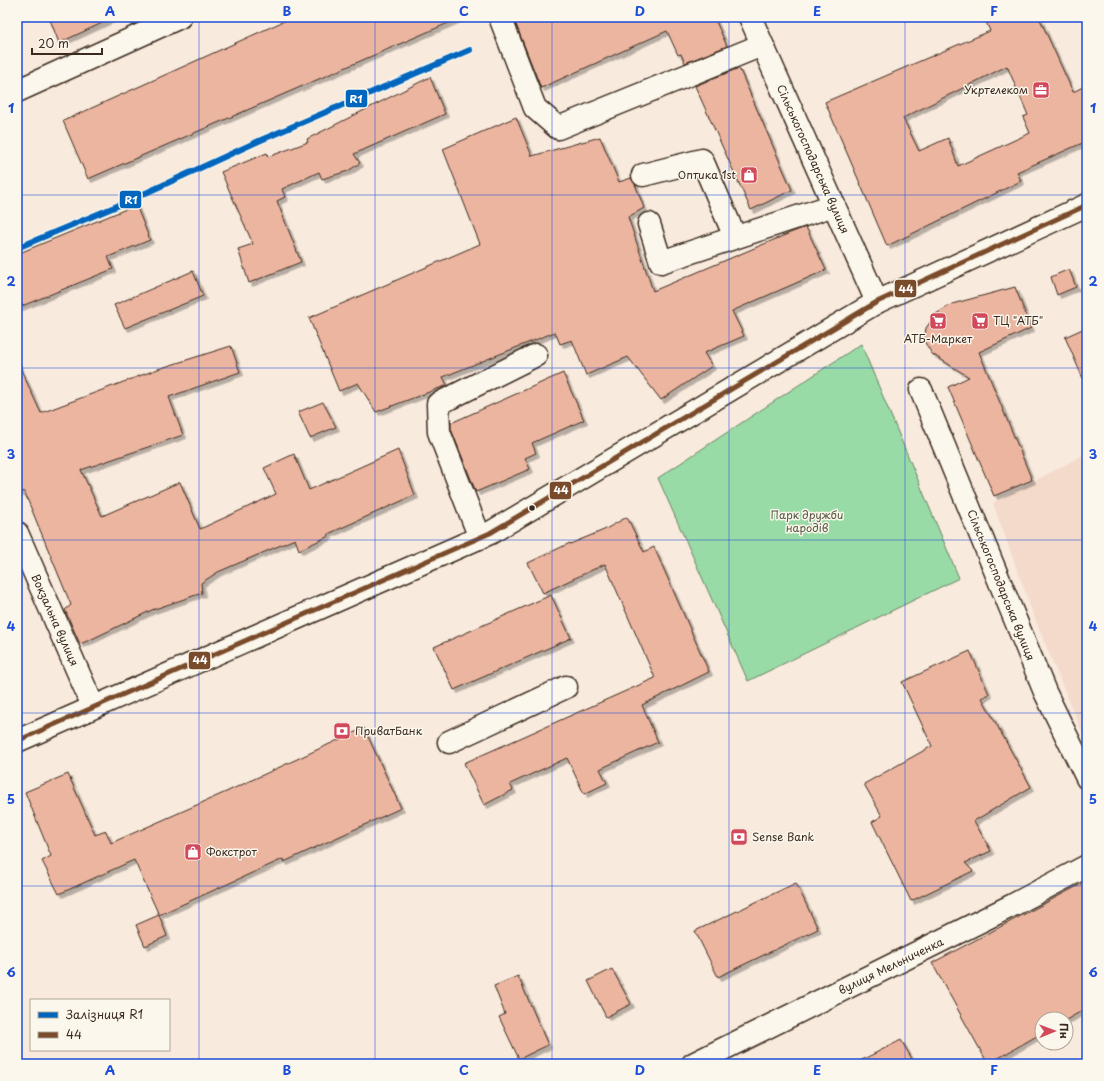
<svg xmlns="http://www.w3.org/2000/svg" width="1104" height="1081" font-family="'Playpen Sans',sans-serif">
  <style>
    .built { fill: #f4dacb }
    .green { fill: #99dba6; stroke: #6a8262 }
    .building { fill: #ecb5a0; stroke: #3b2a1e; fill-rule: evenodd; filter: url(#shadow) }
    .lines { fill: none; stroke-linecap: round; stroke-linejoin: round }
    .street-casing { stroke: #3b2a1e; stroke-width: 25 }
    .secondary-casing { stroke: #3b2a1e; stroke-width: 25 }
    .primary-casing { stroke: #3b2a1e; stroke-width: 25 }
    .street { stroke: #fbf7ec; stroke-width: 22 }
    .secondary { stroke: #fbf7ec; stroke-width: 22 }
    .primary { stroke: #fbf7ec; stroke-width: 22 }
    .bus-1-casing { stroke: #fbf7ec; stroke-width: 8 }
    .bus-1 { stroke: #7a4b2a; stroke-width: 5 }
    .rail-1-casing { stroke: #fbf7ec; stroke-width: 9 }
    .rail-1 { stroke: #0065bd; stroke-width: 6 }
    .grid { fill: none; stroke: #1d4ed8; stroke-width: 1; stroke-opacity: 0.55 }
    .bus-dot { fill: #3b2a1e; stroke: #fbf7ec; stroke-width: 1.5 }
    .labels { text-anchor: middle; stroke-width: 3; stroke-linejoin: round; paint-order: stroke }
    .poi-label { font-size: 11px; fill: #3b2a1e; stroke: #fbf7ec; text-anchor: start }
    .street-label { font-size: 11px; fill: #3b2a1e; stroke: #fbf7ec }
    .park-label { font-size: 11px; fill: #525640; stroke: #fbf7ec }
    .line-badge { stroke: #fbf7ec; stroke-width: 1.5 }
    .badge-label { font-size: 11px; text-anchor: middle; font-weight: bold; fill: #fff }
    .neatline { fill: none; stroke: #1d4ed8; stroke-width: 1.5 }
    .grid-label { font-size: 13px; text-anchor: middle; font-weight: bold; fill: #1d4ed8 }
  </style>
  <defs>
    <filter id="shadow"><feDropShadow dx="3.5" dy="3.5" stdDeviation="0" flood-color="#0004"/></filter>
  </defs>
  <rect width="100%" height="100%" fill="#f8eadd"/>
  <filter id="ink" filterUnits="userSpaceOnUse"><feTurbulence type="fractalNoise" baseFrequency=".025" numOctaves="2"/><feDisplacementMap in="SourceGraphic" scale="8" xChannelSelector="R" yChannelSelector="G"/><feConvolveMatrix kernelMatrix="1 2 1 2 8 2 1 2 1" color-interpolation-filters="sRGB"/></filter>
  <g filter="url(#ink)">
    <polygon class="built" points="1087,453 1087,744 1036,622 993,503"/>
    <polygon class="green" points="861,344 959,578 748,681 658,478"/>
    <g class="building">
      <polygon points="49,17 115,17 59,43"/>
      <polygon points="293,17 462,17 88,179 63,121"/>
      <polygon points="513,17 714,17 727,46 685,63 681,54 678,55 667,31 541,88"/>
      <path d="M984,17H1039L1073,92L1087,85V141L1017,172L1021,181L887,246L825,102L990,31ZM1007,66L1028,115L1023,117L1030,133L958,166L948,138L919,151L903,118Z"/>
      <polygon points="739,68 792,190 751,210 695,86"/>
      <polygon points="430,77 445,114 354,154 360,163 348,171 322,179 319,172 282,189 285,197 277,201 301,262 249,283 238,249 253,244 221,172 267,153 268,157 308,142 307,139"/>
      <polygon points="516,117 532,156 600,137 619,182 631,178 635,184 644,208 628,217 653,291 790,233 806,227 826,270 732,311 744,336 704,353 712,366 661,400 628,357 586,375 572,340 560,344 555,332 443,377 447,385 445,386 376,412 358,383 339,391 309,318 480,244 443,149"/>
      <polygon points="136,205 150,240 108,257 113,269 17,308 17,254"/>
      <polygon points="1069,269 1076,287 1057,295 1051,277"/>
      <polygon points="193,271 203,296 125,328 114,305"/>
      <polygon points="1015,287 1031,328 979,352 1032,480 994,496 948,387 969,377 932,354 924,341 926,328 936,314 952,304"/>
      <polygon points="1087,327 1087,388 1065,337"/>
      <polygon points="231,346 240,372 169,397 183,435 81,470 102,516 180,482 200,529 276,494 264,468 294,454 309,490 398,450 415,495 328,534 329,536 299,550 295,539 218,572 201,583 202,593 152,610 92,639 80,644 65,610 71,605 24,491 17,494 17,361 41,413 158,369"/>
      <polygon points="563,373 584,420 532,443 536,453 525,458 530,469 476,492 451,429 451,423"/>
      <polygon points="323,402 336,427 310,438 298,412"/>
      <polygon points="627,517 644,552 654,547 709,672 642,705 658,742 600,769 607,783 584,794 567,758 510,784 513,790 484,805 464,763 655,678 605,564 543,593 528,563 570,543 570,544 604,530"/>
      <polygon points="551,595 571,638 454,690 434,647"/>
      <polygon points="970,651 989,694 982,698 1031,787 974,821 991,851 965,863 973,871 911,901 872,822 882,816 864,784 932,746 902,682"/>
      <polygon points="364,728 401,808 284,862 283,859 159,915 134,860 59,894 42,861 51,856 25,792 68,774 95,835 106,831 111,843 226,792"/>
      <polygon points="1087,881 1087,1008 1066,1020 1042,1019 1042,1033 988,1064 932,963"/>
      <polygon points="796,883 818,929 718,977 695,931"/>
      <polygon points="159,915 167,936 145,946 136,925"/>
      <polygon points="612,969 631,1004 606,1017 588,981"/>
      <polygon points="518,976 548,1045 519,1059 499,1017 505,1014 494,986"/>
      <polygon points="901,1040 915,1064 854,1064"/>
    </g>
    <g class="lines">
      <defs>
        <g id="street">
          <polyline points="500,17 535,108 558,128 762,45"/>
          <polyline points="17,91 180,17"/>
          <polyline points="643,175 702,160 735,237"/>
          <polyline points="649,224 661,262 834,205"/>
          <polyline points="921,390 1045,692 1087,778"/>
          <polyline points="17,533 93,706"/>
          <polyline points="480,538 439,432 438,404 536,355"/>
          <polyline points="449,742 566,687"/>
        </g>
        <g id="secondary">
          <polyline points="750,17 877,302"/>
          <polyline points="693,1064 1013,905 1087,866"/>
        </g>
        <polyline id="primary" points="17,741 490,533 877,302 1087,205"/>
      </defs>
      <use href="#street" class="street-casing"/>
      <use href="#secondary" class="secondary-casing"/>
      <use href="#primary" class="primary-casing"/>
      <use href="#street" class="street"/>
      <use href="#secondary" class="secondary"/>
      <use href="#primary" class="primary"/>
      <defs>
        <polyline id="bus-1" points="17,741 490,533 877,302 1087,205"/>
      </defs>
      <use href="#bus-1" class="bus-1-casing"/>
      <use href="#bus-1" class="bus-1"/>
      <defs>
        <polyline id="rail-1" points="17,248 124,203 261,140 470,50"/>
      </defs>
      <use href="#rail-1" class="rail-1-casing"/>
      <use href="#rail-1" class="rail-1"/>
    </g>
  </g>
  <path class="grid" d="M199,17V1064M375,17V1064M552,17V1064M729,17V1064M905,17V1064M17,195H1087M17,368H1087M17,540H1087M17,713H1087M17,886H1087"/>
  <defs>
    <symbol id="office-square" viewBox="-11 -11 22 22"><rect x="-9" y="-9" width="18" height="18" rx="4" fill="#d1495b" stroke="#fbf7ec"/><path d="M-6-3h4V-5.5h4V-3h4V5H-6ZM-1-4.5V-3h2v-1.5ZM-6 0V1H6V0Z" fill="#fff"/></symbol>
    <symbol id="shop-square" viewBox="-11 -11 22 22"><rect x="-9" y="-9" width="18" height="18" rx="4" fill="#d1495b" stroke="#fbf7ec"/><path d="M-5-2.5h2.3a2.7 3.5 0 0 1 5.4 0H5L5.5 6h-11ZM-1.5-2.5h3a1.5 2.3 0 0 0-3 0Z" fill="#fff"/></symbol>
    <symbol id="supermarket-square" viewBox="-11 -11 22 22"><rect x="-9" y="-9" width="18" height="18" rx="4" fill="#d1495b" stroke="#fbf7ec"/><path d="M-6-5.5h2.5l.6 2H6L4.5 2H-2.5L-4.4-4H-6ZM-1.5 3.2a1.3 1.3 0 1 0 .1 0ZM3 3.2a1.3 1.3 0 1 0 .1 0Z" fill="#fff"/></symbol>
    <symbol id="bank-square" viewBox="-11 -11 22 22"><rect x="-9" y="-9" width="18" height="18" rx="4" fill="#d1495b" stroke="#fbf7ec"/><path d="M-6-4H6V4H-6ZM0-2.3a2.3 2.3 0 1 0 0 4.6a2.3 2.3 0 1 0 0-4.6Z" fill="#fff"/></symbol>
  </defs>
  <g fill-rule="evenodd">
    <use href="#office-square" x="1031" y="80" width="20" height="20"/>
    <use href="#shop-square" x="739" y="165" width="20" height="20"/>
    <use href="#supermarket-square" x="928" y="311" width="20" height="20"/>
    <use href="#supermarket-square" x="970" y="311" width="20" height="20"/>
    <use href="#bank-square" x="332" y="721" width="20" height="20"/>
    <use href="#bank-square" x="729" y="827" width="20" height="20"/>
    <use href="#shop-square" x="183" y="842" width="20" height="20"/>
  </g>
  <circle class="bus-dot" cx="532" cy="508" r="3.5"/>
  <g class="labels">
    <g class="poi-label">
      <text x="1028" y="94" text-anchor="end">Укртелеком</text>
      <text x="736" y="179" text-anchor="end">Оптика 1st</text>
      <text x="993" y="325">ТЦ "АТБ"</text>
      <text x="938" y="343" text-anchor="middle">АТБ-Маркет</text>
      <text x="355" y="735">ПриватБанк</text>
      <text x="752" y="841">Sense Bank</text>
      <text x="206" y="856">Фокстрот</text>
    </g>
    <g class="street-label">
      <text transform="translate(813 159) rotate(66)" y="4">Сільськогосподарська вулиця</text>
      <text transform="translate(1001 585) rotate(68)" y="4">Сільськогосподарська вулиця</text>
      <text transform="translate(55 620) rotate(66)" y="4">Вокзальна вулиця</text>
      <text transform="translate(891 966) rotate(-26)" y="4">вулиця Мельниченка</text>
    </g>
    <g class="park-label">
      <text x="807" y="519">Парк дружби<tspan x="807" dy="13">народів</tspan></text>
    </g>
  </g>
  <g class="line-badge">
    <rect x="345" y="89" width="23" height="19" rx="4" fill="#0065bd"/>
    <rect x="119" y="190" width="23" height="19" rx="4" fill="#0065bd"/>
    <rect x="894" y="279" width="23" height="19" rx="4" fill="#7a4b2a"/>
    <rect x="549" y="481" width="23" height="19" rx="4" fill="#7a4b2a"/>
    <rect x="188" y="651" width="23" height="19" rx="4" fill="#7a4b2a"/>
  </g>
  <g class="badge-label">
    <text x="356" y="103">R1</text>
    <text x="131" y="204">R1</text>
    <text x="906" y="293">44</text>
    <text x="561" y="494">44</text>
    <text x="200" y="664">44</text>
  </g>
  <rect width="1104" height="1081" fill="none" stroke="#fbf7ec" stroke-width="44"/>
  <rect x="30" y="999" width="140" height="52" fill="#fbf7ec" stroke="#aea59a"/>
  <rect x="38" y="1012" width="20" height="6" fill="#0065bd" stroke="#aea59a"/>
  <text x="66" y="1019" font-size="12" fill="#3b2a1e">Залізниця R1</text>
  <rect x="38" y="1032" width="20" height="6" fill="#7a4b2a" stroke="#aea59a"/>
  <text x="66" y="1039" font-size="12" fill="#3b2a1e">44</text>
  <g transform="translate(1054 1031) rotate(89)"><circle r="19" fill="#fbf7ec" stroke="#aea59a"/>
  <path d="M0-3L7 15L0 10L-7 15Z" fill="#d1495b"/>
  <text y="-6" font-size="11" font-weight="bold" text-anchor="middle" fill="#3b2a1e">Пн</text>
  </g>
  <path d="M32 48v6h70v-6" fill="none" stroke="#3b2a1e" stroke-width="2"/>
  <text x="38" y="48" font-size="12" fill="#3b2a1e" stroke="#fbf7ec" stroke-width="3" paint-order="stroke">20 m</text>
  <rect x="22" y="22" width="1060" height="1037" class="neatline"/>
  <g class="grid-label">
    <text x="110" y="16">A</text>
    <text x="287" y="16">B</text>
    <text x="464" y="16">C</text>
    <text x="640" y="16">D</text>
    <text x="817" y="16">E</text>
    <text x="994" y="16">F</text>
    <text x="11" y="113">1</text>
    <text x="1093" y="113">1</text>
    <text x="11" y="286">2</text>
    <text x="1093" y="286">2</text>
    <text x="11" y="459">3</text>
    <text x="1093" y="459">3</text>
    <text x="11" y="631">4</text>
    <text x="1093" y="631">4</text>
    <text x="11" y="804">5</text>
    <text x="1093" y="804">5</text>
    <text x="11" y="977">6</text>
    <text x="1093" y="977">6</text>
    <text x="110" y="1075">A</text>
    <text x="287" y="1075">B</text>
    <text x="464" y="1075">C</text>
    <text x="640" y="1075">D</text>
    <text x="817" y="1075">E</text>
    <text x="994" y="1075">F</text>
  </g>
</svg>
